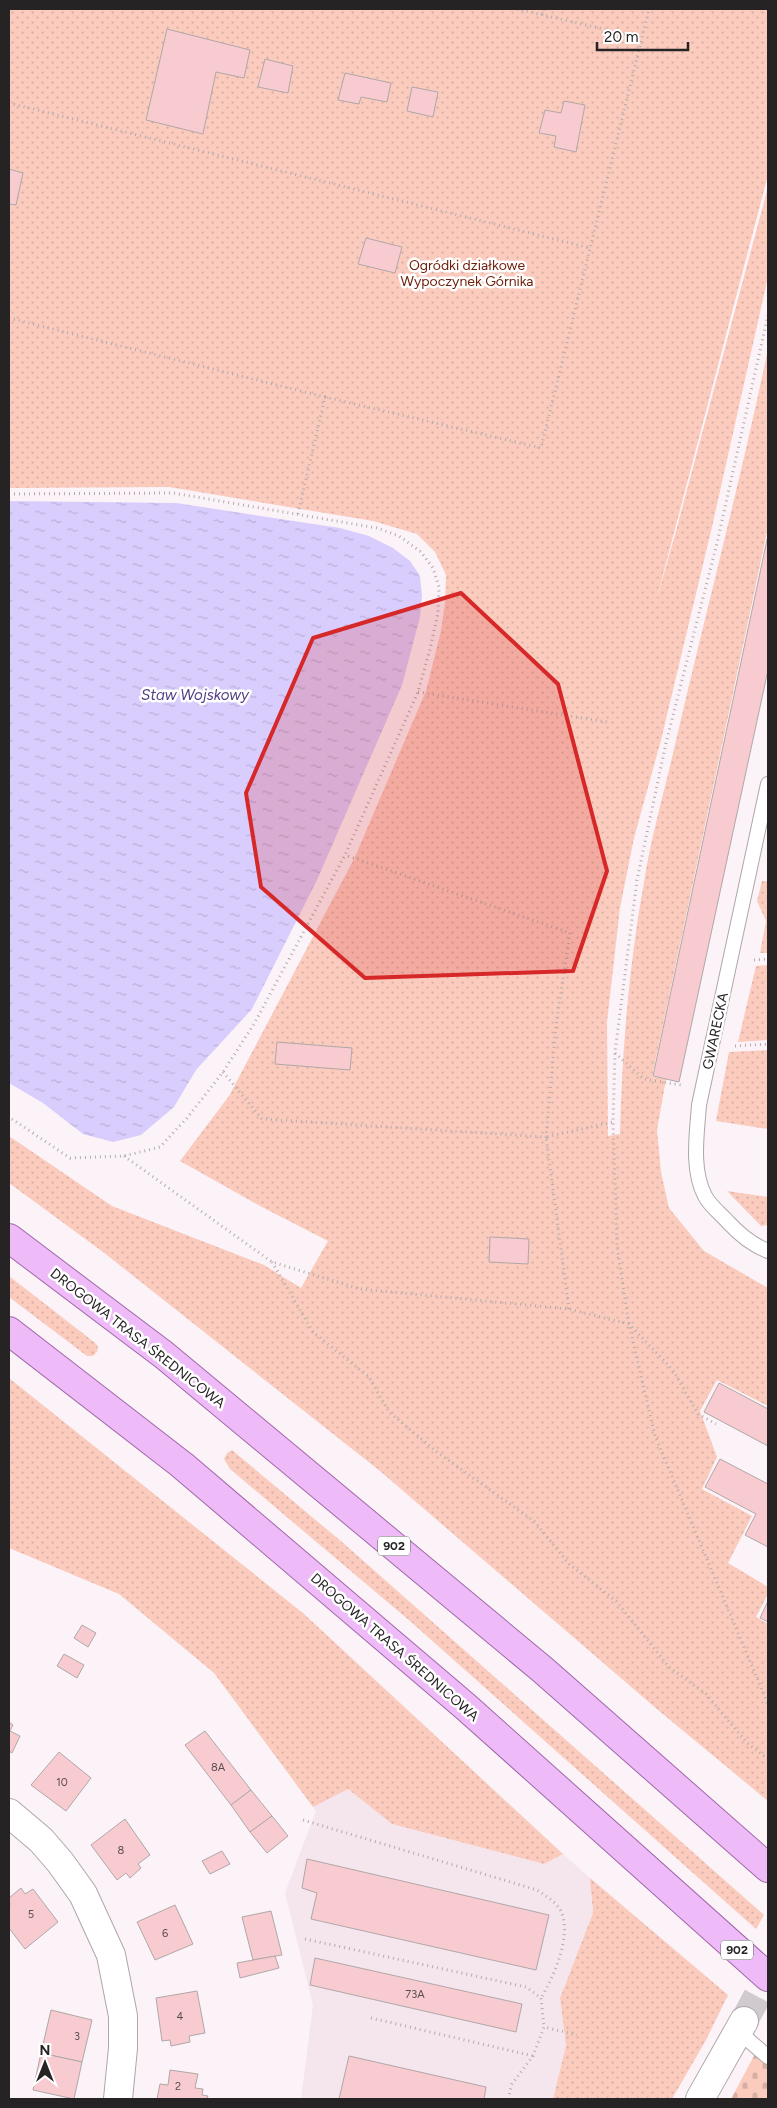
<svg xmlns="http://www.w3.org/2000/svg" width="777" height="2108" font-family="Figtree,sans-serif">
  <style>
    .built { fill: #f5e5ed }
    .green { fill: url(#green-dots) }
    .cemetery { fill: url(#cemetery-stones) }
    .water { fill: url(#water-ripples) }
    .building { fill: #f7cbd0; stroke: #b0a7a8 }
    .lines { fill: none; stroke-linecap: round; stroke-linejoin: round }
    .street-tunnel { stroke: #d0c9cd; stroke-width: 28; stroke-dasharray: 28 14; stroke-linecap: butt }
    .lane-casing { stroke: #aea6aa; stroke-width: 16 }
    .street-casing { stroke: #aea6aa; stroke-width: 30 }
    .primary-casing { stroke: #a067aa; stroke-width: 30 }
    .path { stroke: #b2acaf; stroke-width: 3; stroke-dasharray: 1 4; stroke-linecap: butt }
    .lane { stroke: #fff; stroke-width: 14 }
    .street { stroke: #fff; stroke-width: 28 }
    .primary { stroke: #eebaf7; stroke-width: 28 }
    .marked { fill: #d62828; fill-opacity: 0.2; stroke: #d62828; stroke-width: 4; stroke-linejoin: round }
    .labels { text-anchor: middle; stroke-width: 5; stroke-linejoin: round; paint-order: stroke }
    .number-label { font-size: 11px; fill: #5a4d50 }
    .shield { fill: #fff; stroke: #676566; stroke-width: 1 }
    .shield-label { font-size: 12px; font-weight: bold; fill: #262325 }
    .park-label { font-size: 14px; fill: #6f210b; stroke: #fff }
    .street-label { font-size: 14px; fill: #262325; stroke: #fff }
    .water-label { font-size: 15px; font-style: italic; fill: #543d84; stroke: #fff }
  </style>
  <defs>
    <pattern id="green-dots" width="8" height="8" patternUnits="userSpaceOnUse" patternTransform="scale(1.25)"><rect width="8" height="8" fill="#fbcbbe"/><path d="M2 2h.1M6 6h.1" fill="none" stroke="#d7aea3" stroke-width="1.8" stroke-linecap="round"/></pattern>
    <pattern id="cemetery-stones" width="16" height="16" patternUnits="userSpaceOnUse" patternTransform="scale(1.25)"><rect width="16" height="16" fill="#fbcbbe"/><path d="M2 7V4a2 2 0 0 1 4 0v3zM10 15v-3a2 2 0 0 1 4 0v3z" fill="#d7aea3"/></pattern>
    <pattern id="water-ripples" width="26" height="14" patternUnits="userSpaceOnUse" patternTransform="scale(1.25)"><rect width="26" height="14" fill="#d9cdfe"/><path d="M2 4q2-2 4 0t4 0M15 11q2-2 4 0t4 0" fill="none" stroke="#bab0da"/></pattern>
  </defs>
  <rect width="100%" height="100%" fill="#fbf3f7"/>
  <polygon class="built" points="348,1789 392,1824 544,1864 563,1854 590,1878 593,1913 560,1998 566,2046 553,2099 301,2099 313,2005 285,1893 316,1811 313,1807"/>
  <g class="green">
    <path d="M9,9H768V175L655,605L676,531L768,187V277L711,531L661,740L634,838L620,908L607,1022L608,1136L620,1134C622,1050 629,965 644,882C651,837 664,793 674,749C705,615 740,483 768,349V527L652,1077L666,1079L657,1130L661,1172L669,1208L704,1251L768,1288V1406L717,1380L700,1411L717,1457L702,1489L752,1516L728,1563L768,1587V1594L756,1617L768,1624V1801L658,1710L380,1471L103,1252L9,1183V1136L112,1206L264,1265L301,1288L328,1241L262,1207L180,1161L229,1096L355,857L426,691L441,631L445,603L446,575L435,552L417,534L373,521L169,487L9,488Z"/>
    <polygon points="762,881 768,881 768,953 760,953 766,921 757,901"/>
    <polygon points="768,965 768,1040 738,1042 756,966"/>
    <polygon points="768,1050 768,1129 716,1121 729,1052"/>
    <polygon points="727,1191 768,1197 768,1225 761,1226"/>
    <polygon points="9,1276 94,1342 98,1346 97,1352 93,1356 87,1356 9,1297"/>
    <polygon points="9,1378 304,1614 563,1854 544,1864 392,1824 348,1789 313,1807 214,1673 119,1594 9,1548"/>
    <polygon points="232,1450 342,1542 764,1915 756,1929 410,1621 230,1469 224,1459 227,1453"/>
    <polygon points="590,1878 728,1995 706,2040 672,2099 553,2099 566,2046 560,1998 593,1913"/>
  </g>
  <polygon class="cemetery" points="755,2054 768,2066 768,2099 731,2099"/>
  <polygon class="water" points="9,501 176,503 340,528 369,536 393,548 410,561 420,576 422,596 420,617 402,685 317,880 252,1009 196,1070 174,1107 141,1135 113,1142 83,1134 43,1103 9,1083"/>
  <g class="building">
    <polygon points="167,29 250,50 244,78 216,72 203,134 146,120"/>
    <polygon points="265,59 293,66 288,93 258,87"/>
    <polygon points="345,73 391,83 387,102 361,97 359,104 338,100"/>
    <polygon points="412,87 438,92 433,117 407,111"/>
    <polygon points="564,101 585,105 576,152 554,147 556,136 539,133 545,110 561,113"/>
    <polygon points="9,169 23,173 16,205 9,204"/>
    <polygon points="366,238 402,247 395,273 358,264"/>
    <polygon points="768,535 768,670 679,1082 653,1076"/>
    <polygon points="277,1042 352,1048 350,1070 275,1064"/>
    <polygon points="490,1237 529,1239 528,1264 489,1262"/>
    <polygon points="719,1383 768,1409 768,1446 704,1412"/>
    <polygon points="720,1459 768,1484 768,1547 745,1535 756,1514 705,1487"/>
    <polygon points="768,1601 768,1622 760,1618"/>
    <polygon points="82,1625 96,1633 88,1647 74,1638"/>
    <polygon points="64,1654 84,1665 77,1678 57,1666"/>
    <polygon points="9,1722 13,1725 10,1731 20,1736 12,1753 9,1751"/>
    <polygon points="205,1731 251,1790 231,1805 185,1745"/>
    <polygon points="59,1752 91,1778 66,1811 31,1785"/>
    <polygon points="251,1790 272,1816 250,1832 231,1805"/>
    <polygon points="272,1816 288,1836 267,1853 250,1832"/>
    <polygon points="125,1819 150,1855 138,1864 141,1868 130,1878 126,1873 117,1880 91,1845"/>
    <polygon points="222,1851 230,1864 210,1874 202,1861"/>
    <polygon points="307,1859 549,1915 536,1970 311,1919 317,1893 302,1888"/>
    <polygon points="21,1888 25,1894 33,1889 58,1922 25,1949 9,1928 9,1906 10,1905 9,1898"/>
    <polygon points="175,1905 193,1944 155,1960 137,1922"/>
    <polygon points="271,1911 282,1955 253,1960 242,1917"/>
    <polygon points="275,1956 279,1968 240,1978 237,1963"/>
    <polygon points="315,1958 522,2004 516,2032 310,1985"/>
    <polygon points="197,1991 205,2033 189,2036 190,2042 171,2046 170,2040 162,2041 156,1998"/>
    <polygon points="51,2010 92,2020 82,2062 41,2053"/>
    <polygon points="41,2053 82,2062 74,2099 33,2090"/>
    <polygon points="349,2056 486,2087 484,2099 339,2099"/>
    <polygon points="170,2070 198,2074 195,2088 203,2089 202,2095 208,2096 207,2099 157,2099 160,2084 168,2085"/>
  </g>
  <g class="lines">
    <polyline class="street-tunnel" points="744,2021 768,1976"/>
    <defs>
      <g id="lane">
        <path d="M768,784L699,1105C697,1133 691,1170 705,1196C710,1206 721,1214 728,1222C740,1235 752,1245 768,1251"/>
        <polyline points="739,2032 768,2057"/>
      </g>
      <g id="street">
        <polyline points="9,1813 41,1840 60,1862 83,1894 111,1955 123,2016 123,2048 118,2099"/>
        <polyline points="700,2099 744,2021"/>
      </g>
      <g id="primary">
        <polyline points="9,1238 164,1355 543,1670 768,1868"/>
        <polyline points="9,1331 182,1465 466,1707 768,1977"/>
      </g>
    </defs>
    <use href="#lane" class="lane-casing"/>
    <use href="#street" class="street-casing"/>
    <use href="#primary" class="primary-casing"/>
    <g class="path">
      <polyline points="517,9 642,38"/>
      <polyline points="542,15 544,9"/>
      <polyline points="9,103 590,248"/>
      <polyline points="768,315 717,543 666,743 637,880 615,1052 613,1122 617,1246 629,1324 655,1436 768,1704"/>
      <polyline points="9,318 325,397"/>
      <polyline points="9,494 173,493 377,528 399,536 421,552 433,568 439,587 438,613 430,649 418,692 345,855 254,1024 223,1072 187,1118 160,1147 124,1156 70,1158 9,1117"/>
      <polyline points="298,514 325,397 541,448 649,9"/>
      <polyline points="418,692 607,722"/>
      <polyline points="754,960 768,959"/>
      <polyline points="735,1046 768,1044"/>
      <polyline points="615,1053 644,1079 681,1085"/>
      <polyline points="223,1072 262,1119 546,1137 556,1025 570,933 345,855"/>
      <polyline points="124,1156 272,1262 360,1289 569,1309 629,1324 673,1370 698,1414 716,1424"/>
      <polyline points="272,1262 313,1332 369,1377 389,1412 437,1452 535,1522 569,1564 616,1601 669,1667 706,1694 747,1743 768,1759"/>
      <polyline points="569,1309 546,1137 613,1122"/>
      <path d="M303,1820L537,1890C546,1896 556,1902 561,1911C572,1936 554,1976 541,1998"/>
      <polyline points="305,1939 526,1987 541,1998 544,2027"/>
      <polyline points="371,2018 533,2056"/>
      <polyline points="508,2099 512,2084 533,2056 544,2027 577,2035"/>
    </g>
    <use href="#lane" class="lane"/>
    <use href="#street" class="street"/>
    <use href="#primary" class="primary"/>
  </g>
  <path class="marked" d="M461,593L558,684L607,871L573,971L365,978L261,887L246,793L313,638Z"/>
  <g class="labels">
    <g class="number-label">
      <text x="218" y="1771">8A</text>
      <text x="62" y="1786">10</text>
      <text x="121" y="1854">8</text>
      <text x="31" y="1918">5</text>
      <text x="165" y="1937">6</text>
      <text x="415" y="1998">73A</text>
      <text x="180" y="2020">4</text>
      <text x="77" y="2040">3</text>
      <text x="178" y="2090">2</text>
    </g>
    <g class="shield">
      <rect x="378" y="1536.5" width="32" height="19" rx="4"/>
      <rect x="721" y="1940.5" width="32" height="19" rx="4"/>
    </g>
    <g class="shield-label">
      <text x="394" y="1550">902</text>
      <text x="737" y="1954">902</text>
    </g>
    <g class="park-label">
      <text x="467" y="270">Ogródki działkowe<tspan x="467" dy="16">Wypoczynek Górnika</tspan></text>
    </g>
    <g class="street-label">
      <text transform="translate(715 1031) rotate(-78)" y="5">GWARECKA</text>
      <text transform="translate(138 1338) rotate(38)" y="5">DROGOWA TRASA ŚREDNICOWA</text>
      <text transform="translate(395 1647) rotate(41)" y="5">DROGOWA TRASA ŚREDNICOWA</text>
    </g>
    <g class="water-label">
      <text x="195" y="700">Staw Wojskowy</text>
    </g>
  </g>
  <rect width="777" height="2108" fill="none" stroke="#262325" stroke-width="20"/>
  <g transform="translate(45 2063)" stroke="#ffffff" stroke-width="4" paint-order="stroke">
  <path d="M0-4L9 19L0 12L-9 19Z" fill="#262325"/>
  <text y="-8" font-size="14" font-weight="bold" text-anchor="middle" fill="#262325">N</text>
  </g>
  <path d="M597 42v8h91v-8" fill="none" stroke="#262325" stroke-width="2.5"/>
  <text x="604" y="42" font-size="15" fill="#262325" stroke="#ffffff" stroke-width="4" paint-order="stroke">20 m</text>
</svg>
